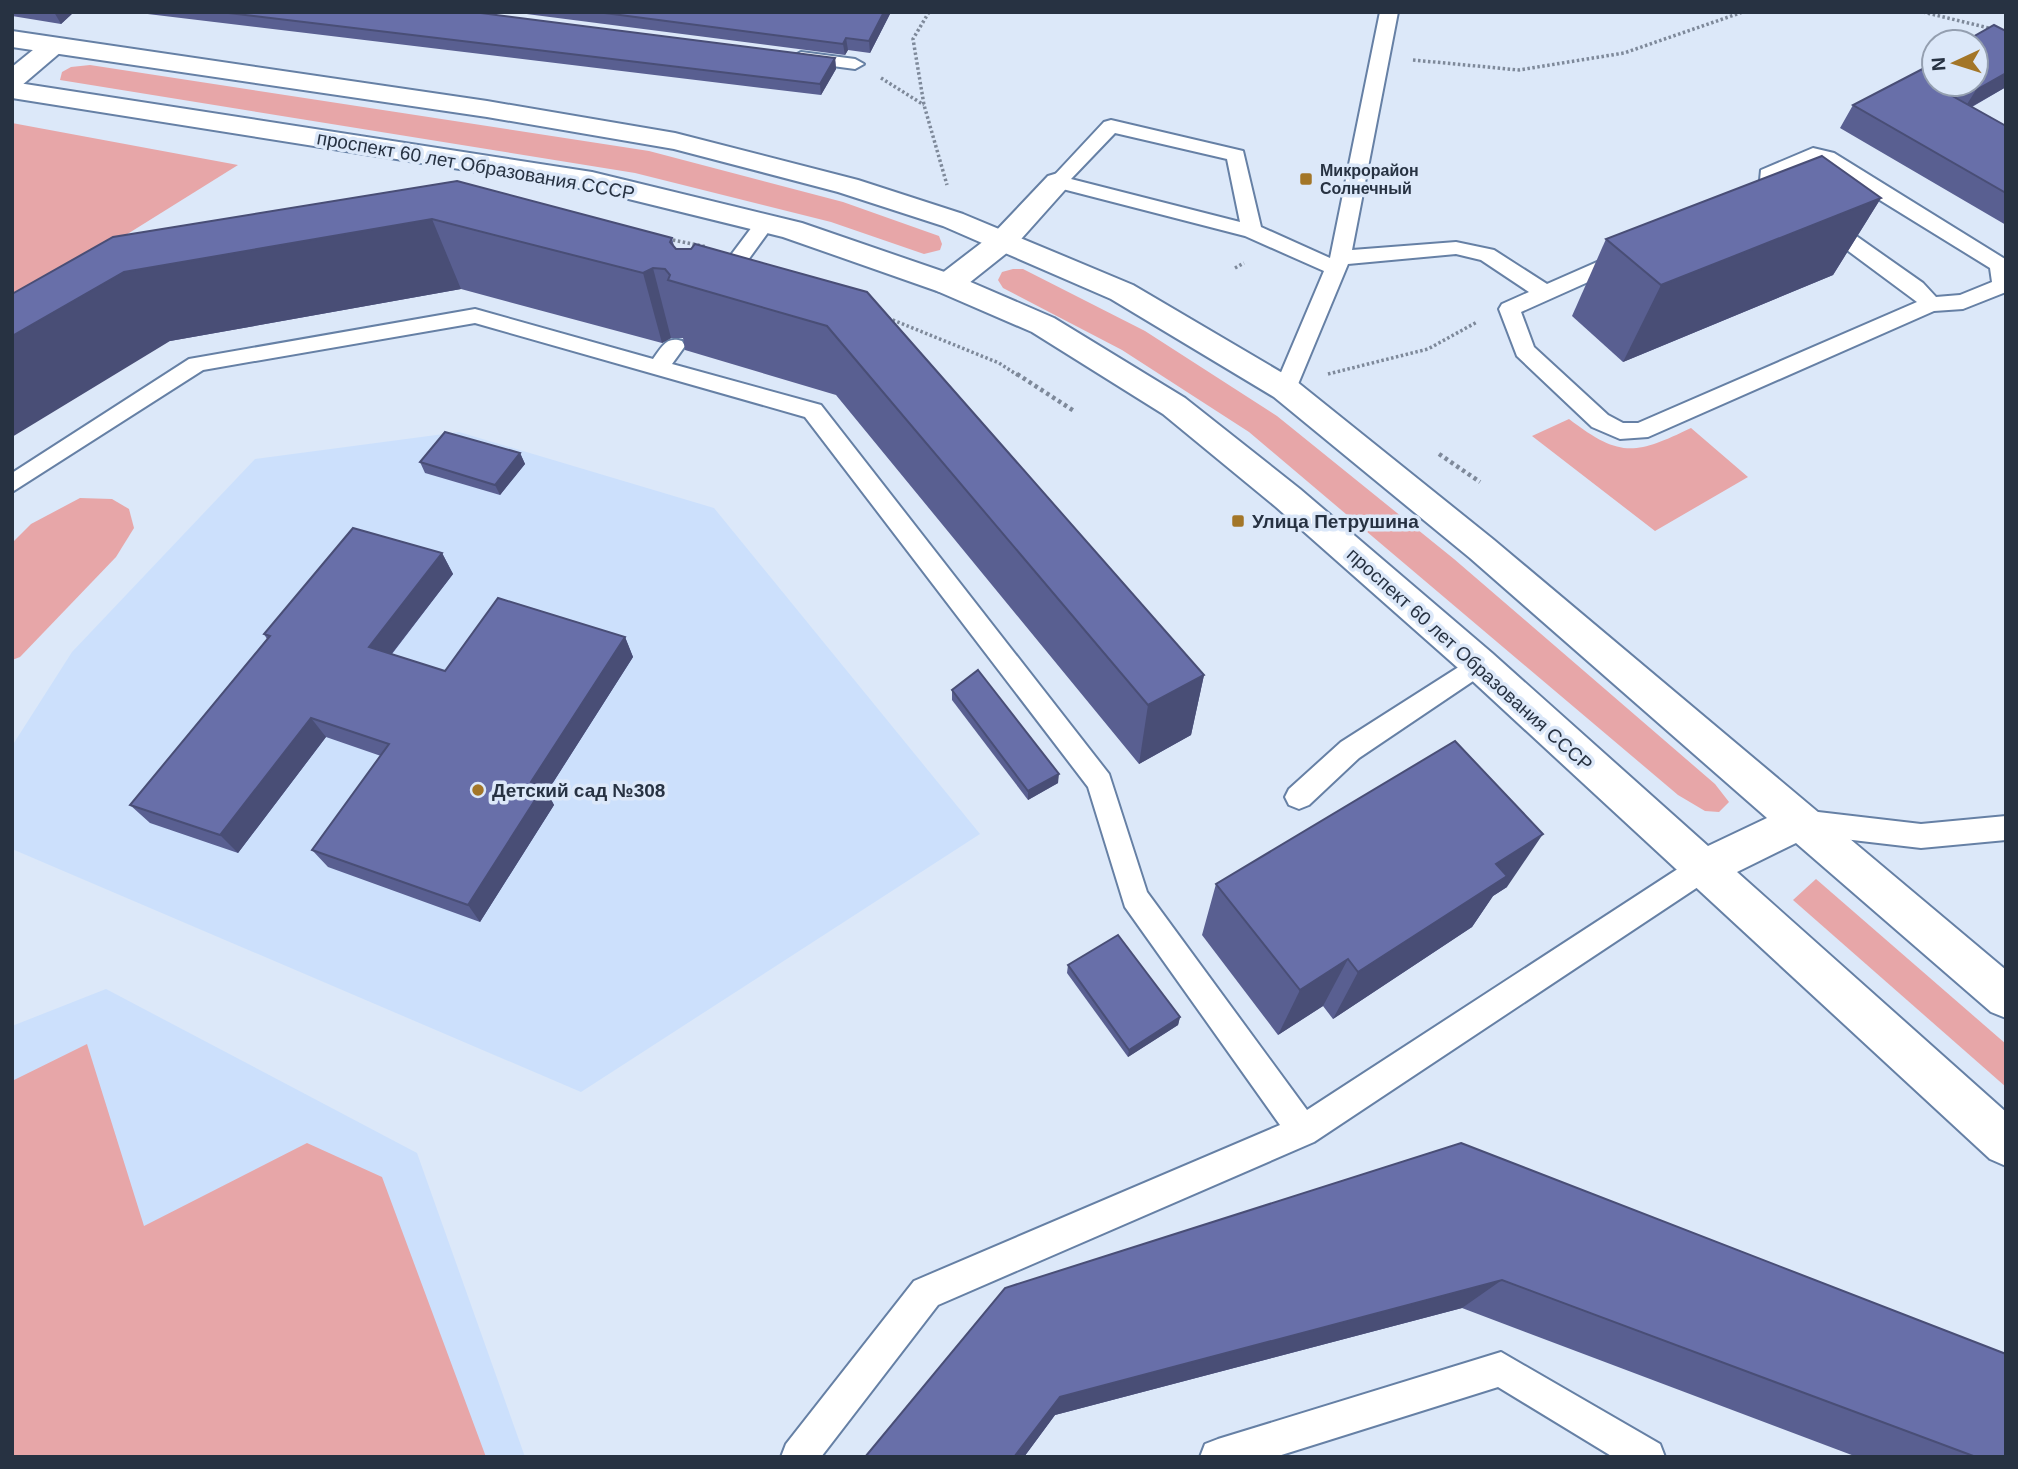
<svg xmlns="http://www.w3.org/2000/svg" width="2018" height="1469" viewBox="0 0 2018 1469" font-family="Arial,sans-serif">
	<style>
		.built { fill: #cce0fc }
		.green { fill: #e7a6a8 }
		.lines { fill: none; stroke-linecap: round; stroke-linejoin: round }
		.service-casing { stroke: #6680a5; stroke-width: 4 }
		.minor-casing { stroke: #6680a5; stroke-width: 4 }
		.secondary-casing { stroke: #6680a5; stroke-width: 4 }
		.path-far1 { stroke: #7e899a; stroke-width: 3.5; stroke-dasharray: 2.5 2.5; stroke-linecap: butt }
		.path { stroke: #7e899a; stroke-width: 4.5; stroke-dasharray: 3.5 3.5; stroke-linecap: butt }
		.service { fill: #fff; fill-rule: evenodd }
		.minor { fill: #fff; fill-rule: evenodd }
		.secondary { fill: #fff; fill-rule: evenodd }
		.wall { fill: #595f91 }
		.shaded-wall { fill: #494e76 }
		.building { fill: #686fa9; stroke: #494e76; stroke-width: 2 }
		.poi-dot { fill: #a37628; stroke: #dce8f9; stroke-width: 2.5 }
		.labels { text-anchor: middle; stroke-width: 7; stroke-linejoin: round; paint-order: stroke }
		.far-poi-label { font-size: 16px; font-weight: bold; fill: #273242; stroke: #dce8f9; text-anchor: start }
		.street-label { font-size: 19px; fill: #273242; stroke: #dce8f9 }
		.poi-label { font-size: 19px; font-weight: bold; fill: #273242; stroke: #dce8f9; text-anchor: start }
	</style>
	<rect width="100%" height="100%" fill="#dce8f9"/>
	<!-- built -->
	<g class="built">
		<path d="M459 432 714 508 980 834 581 1092 12 849V746L72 652 255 459Z"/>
		<path d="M106 989 417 1153 525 1457H12V1026Z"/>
	</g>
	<!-- green -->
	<g class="green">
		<path d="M90 65 649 151 843 202 939 236 942 244 940 250 924 254 831 222 635 173 60 80 62 72 71 67Z"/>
		<path d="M12 123 238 165 12 306Z"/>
		<path d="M1013 269H1023L1145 331 1277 416 1454 559 1715 784 1729 802 1719 812 1705 811 1678 795 1249 432 1122 350 1003 288 998 280 1002 272Z"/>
		<path d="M1569 419C1620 458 1635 455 1691 428L1748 477 1655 531 1532 436Z"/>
		<path d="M80 498 112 499 129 509 134 528 116 557 20 657 12 660V543L31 524Z"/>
		<path d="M1816 879 2006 1044V1087L1793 900Z"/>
		<path d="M87 1044 144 1226 307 1143 382 1177 486 1457H12V1081Z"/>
	</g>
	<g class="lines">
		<defs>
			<g id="service">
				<path d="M1380 12H1398L1352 250 1456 242 1494 250 1547 284 1759 191 1761 170 1813 148 1834 153 2005 259 2006 292 1963 309 1934 311 1648 437 1620 439 1592 427 1517 356 1499 309 1502 304 1529 292 1481 260 1456 254 1348 264 1296 389 1293 394H1277L1274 389 1324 271 1245 236 1051 186 1048 182 1104 122 1111 120 1243 151 1261 227 1330 258ZM1115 133 1227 159 1240 222 1071 179ZM1815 160 1990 268 1992 282 1960 295 1936 297 1923 283 1798 195 1778 190V177ZM1771 200 1785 204 1917 302 1638 423H1623L1608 415 1534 347 1521 312Z"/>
				<path d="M801 52 855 59 864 64 855 69 795 61 792 57Z"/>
				<path d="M765 217 775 223 772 227 727 289H713L710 284 713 279 758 219Z"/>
				<path d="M475 309 653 359C662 347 666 336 682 341L685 346 672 364 821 405 1109 774 1147 892 1307 1110 1693 859 1703 856 1713 859 1717 868 1713 877 1314 1142 938 1305 821 1457H781L786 1444 914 1281 1280 1125 1125 907 1088 787 805 417 475 323 203 370 12 492V473L189 359Z"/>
				<path d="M1479 654 1488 657 1492 664 1488 671 1359 758 1309 805 1299 809 1289 805 1285 797 1289 789 1341 742Z"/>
				<path d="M1801 810 1921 824 2006 816V840L1921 848 1801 834 1791 830 1787 822 1791 814Z"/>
				<path d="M1501 1352 1660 1444 1665 1457H1613L1498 1387 1275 1457H1200L1205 1444 1218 1439Z"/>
			</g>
			<g id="minor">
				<path d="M53 38 62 41 66 46 62 51 21 86 12 88V67L44 41Z"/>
				<path d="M1058 173 1068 176 1072 182 1013 248 959 291 948 294 937 291 933 284 937 277 993 234 1048 176Z"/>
			</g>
			<path id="secondary" d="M12 31 487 101 675 133 858 180 963 214 1133 285 1296 381 1494 540 2006 970V1018L1991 1012 1796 843 1737 872 2006 1112V1166L1990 1159 1466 675 1276 507 1163 414 1032 332 937 291 783 237 592 190 12 98V82L592 172 802 223 959 277 1054 318 1185 398 1300 489 1492 653 1708 846 1767 818 1470 558 1274 397 1111 299 943 226 838 192 674 149 487 117 12 47Z"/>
		</defs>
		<!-- service casing -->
		<use href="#service" class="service-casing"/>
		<!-- minor casing -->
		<use href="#minor" class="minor-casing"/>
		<!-- secondary casing -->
		<use href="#secondary" class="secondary-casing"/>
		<!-- path-far1 -->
		<g class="path-far1">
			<path d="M929 12 913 39 924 105 947 185"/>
			<path d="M1923 12 1993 29"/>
			<path d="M1413 60 1519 70 1624 53 1743 12"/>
			<path d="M881 78 924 105"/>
			<path d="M668 239 707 247"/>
			<path d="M1235 268 1244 263"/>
			<path d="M888 318 999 363 1019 376"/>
			<path d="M1328 374 1428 349 1477 322"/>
		</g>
		<!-- path -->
		<g class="path">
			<path d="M1017 374 1074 411"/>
			<path d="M1439 454 1480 482"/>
		</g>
		<!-- service -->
		<use href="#service" class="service"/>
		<!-- minor -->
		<use href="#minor" class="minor"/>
		<!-- secondary -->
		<use href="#secondary" class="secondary"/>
	</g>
	<!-- wall -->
	<g class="wall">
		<path d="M12 12H74L61 24 12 16Z"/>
		<path d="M131 12H473L835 58 836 69 821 95Z"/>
		<path d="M511 12H891L870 53 848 50 845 55Z"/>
		<path d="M1934 63V84H1976L2006 87 1972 107 2006 126V225L1840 128 1853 105Z"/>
		<path d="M457 181 672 238 674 246 676 249 867 292 1204 675 1191 735 1139 764 836 395 685 350 683 338H671L662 343 461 289 170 341 12 294Z"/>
		<path d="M1881 198 1833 275 1623 362 1572 316 1606 239Z"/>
		<path d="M520 453 525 464 500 495 425 473 420 462Z"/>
		<path d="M442 553 453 574 392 654 445 671 625 637 633 657 547 792 554 805 480 922 328 867 312 850 381 756 326 737 238 853 150 823 130 805 267 639 264 634Z"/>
		<path d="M952 690 1058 783 1028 800 952 700Z"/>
		<path d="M1216 884 1507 887 1493 896 1472 927 1333 1019 1323 1006 1278 1035 1202 935Z"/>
		<path d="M1068 965 1180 1017 1178 1025 1128 1057 1067 973Z"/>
		<path d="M1461 1143 2006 1457H1857L1462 1308 1055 1415 1024 1457H865Z"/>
	</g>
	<!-- shaded-wall -->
	<g class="shaded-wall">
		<path d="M54 12H74L61 24Z"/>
		<path d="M884 12H891L870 53 869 41Z"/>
		<path d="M846 38 848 50 845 55 843 44Z"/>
		<path d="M835 58 836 69 821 95 820 84Z"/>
		<path d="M2006 73V87L1962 112 1976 90Z"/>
		<path d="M1934 74V81L1926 94 1927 78Z"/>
		<path d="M1881 198 1833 275 1623 362 1661 285Z"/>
		<path d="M432 219 461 289 170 341 12 437V336L124 272Z"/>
		<path d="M653 268 671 338 662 343 643 273Z"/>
		<path d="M520 453 525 464 500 495 495 485Z"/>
		<path d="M442 553 453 574 382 666 369 647Z"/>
		<path d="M625 637 633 657 547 792 554 805 480 922 468 905 531 782Z"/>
		<path d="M1204 675 1191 735 1139 764 1148 705Z"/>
		<path d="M311 718 326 737 238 853 220 835Z"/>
		<path d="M1059 774 1058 783 1028 800V791Z"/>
		<path d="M1543 834 1507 887 1493 896 1472 927 1333 1019 1358 972 1496 864Z"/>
		<path d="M1348 959 1323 1006 1278 1035 1300 990Z"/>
		<path d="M1180 1017 1178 1025 1128 1057 1129 1050Z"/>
		<path d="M1502 1280 1462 1308 1055 1415 1024 1457H1014L1060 1397Z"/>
	</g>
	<!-- building -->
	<g class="building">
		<path d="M220 12H473L835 58 820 84Z"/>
		<path d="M597 12H884L869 41 846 38 843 44Z"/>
		<path d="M1994 25 2006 31V73L1976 90 1965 84H1976V42H1964Z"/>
		<path d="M1934 63V74L1927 78 1931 84 2006 126V193L1853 105Z"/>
		<path d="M1822 156 1881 198 1661 285 1606 239Z"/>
		<path d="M457 181 672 238 670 242 676 249H691L695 244 867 292 1204 675 1148 705 827 326 668 280 670 275 665 269 653 268 643 273 432 219 124 272 12 336V294L113 237Z"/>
		<path d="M445 432 520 453 495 485 420 462Z"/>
		<path d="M353 528 442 553 369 647 445 671 498 598 625 637 531 782 544 786 468 905 312 850 389 744 311 718 220 835 130 805 270 636 264 634Z"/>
		<path d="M978 670 1059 774 1028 791 952 690Z"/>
		<path d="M1455 741 1543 834 1496 864 1507 876 1358 972 1348 959 1300 990 1216 884Z"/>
		<path d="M1118 935 1180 1017 1129 1050 1068 965Z"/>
		<path d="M1461 1143 2006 1354V1457H1976L1502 1280 1060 1397 1014 1457H865L1005 1288Z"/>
	</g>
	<!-- markers -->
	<g class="poi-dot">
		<rect x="1299" y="172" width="14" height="14" rx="3.5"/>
		<rect x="1231" y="514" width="14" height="14" rx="3.5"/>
		<circle cx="478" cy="790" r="7"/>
	</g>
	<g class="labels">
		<!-- far-poi labels -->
		<g class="far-poi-label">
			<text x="1320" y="176">Микрорайон<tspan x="1320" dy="18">Солнечный</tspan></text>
		</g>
		<!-- street labels -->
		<g class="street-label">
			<text transform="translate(476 165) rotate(10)" y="7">проспект 60 лет Образования СССР</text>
			<text transform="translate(1470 659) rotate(42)" y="7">проспект 60 лет Образования СССР</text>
		</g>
		<!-- poi labels -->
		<g class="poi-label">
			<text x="1252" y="528">Улица Петрушина</text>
			<text x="492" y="797">Детский сад №308</text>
		</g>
	</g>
	<!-- border -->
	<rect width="2018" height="1469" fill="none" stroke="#273242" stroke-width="28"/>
	<!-- north arrow -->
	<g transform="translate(1955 63) rotate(266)"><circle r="33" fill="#dce8f9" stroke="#949fb0" stroke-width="2"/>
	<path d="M0-5L12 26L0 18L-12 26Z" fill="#a37628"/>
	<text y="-10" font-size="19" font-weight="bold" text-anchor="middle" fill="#273242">N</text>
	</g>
</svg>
